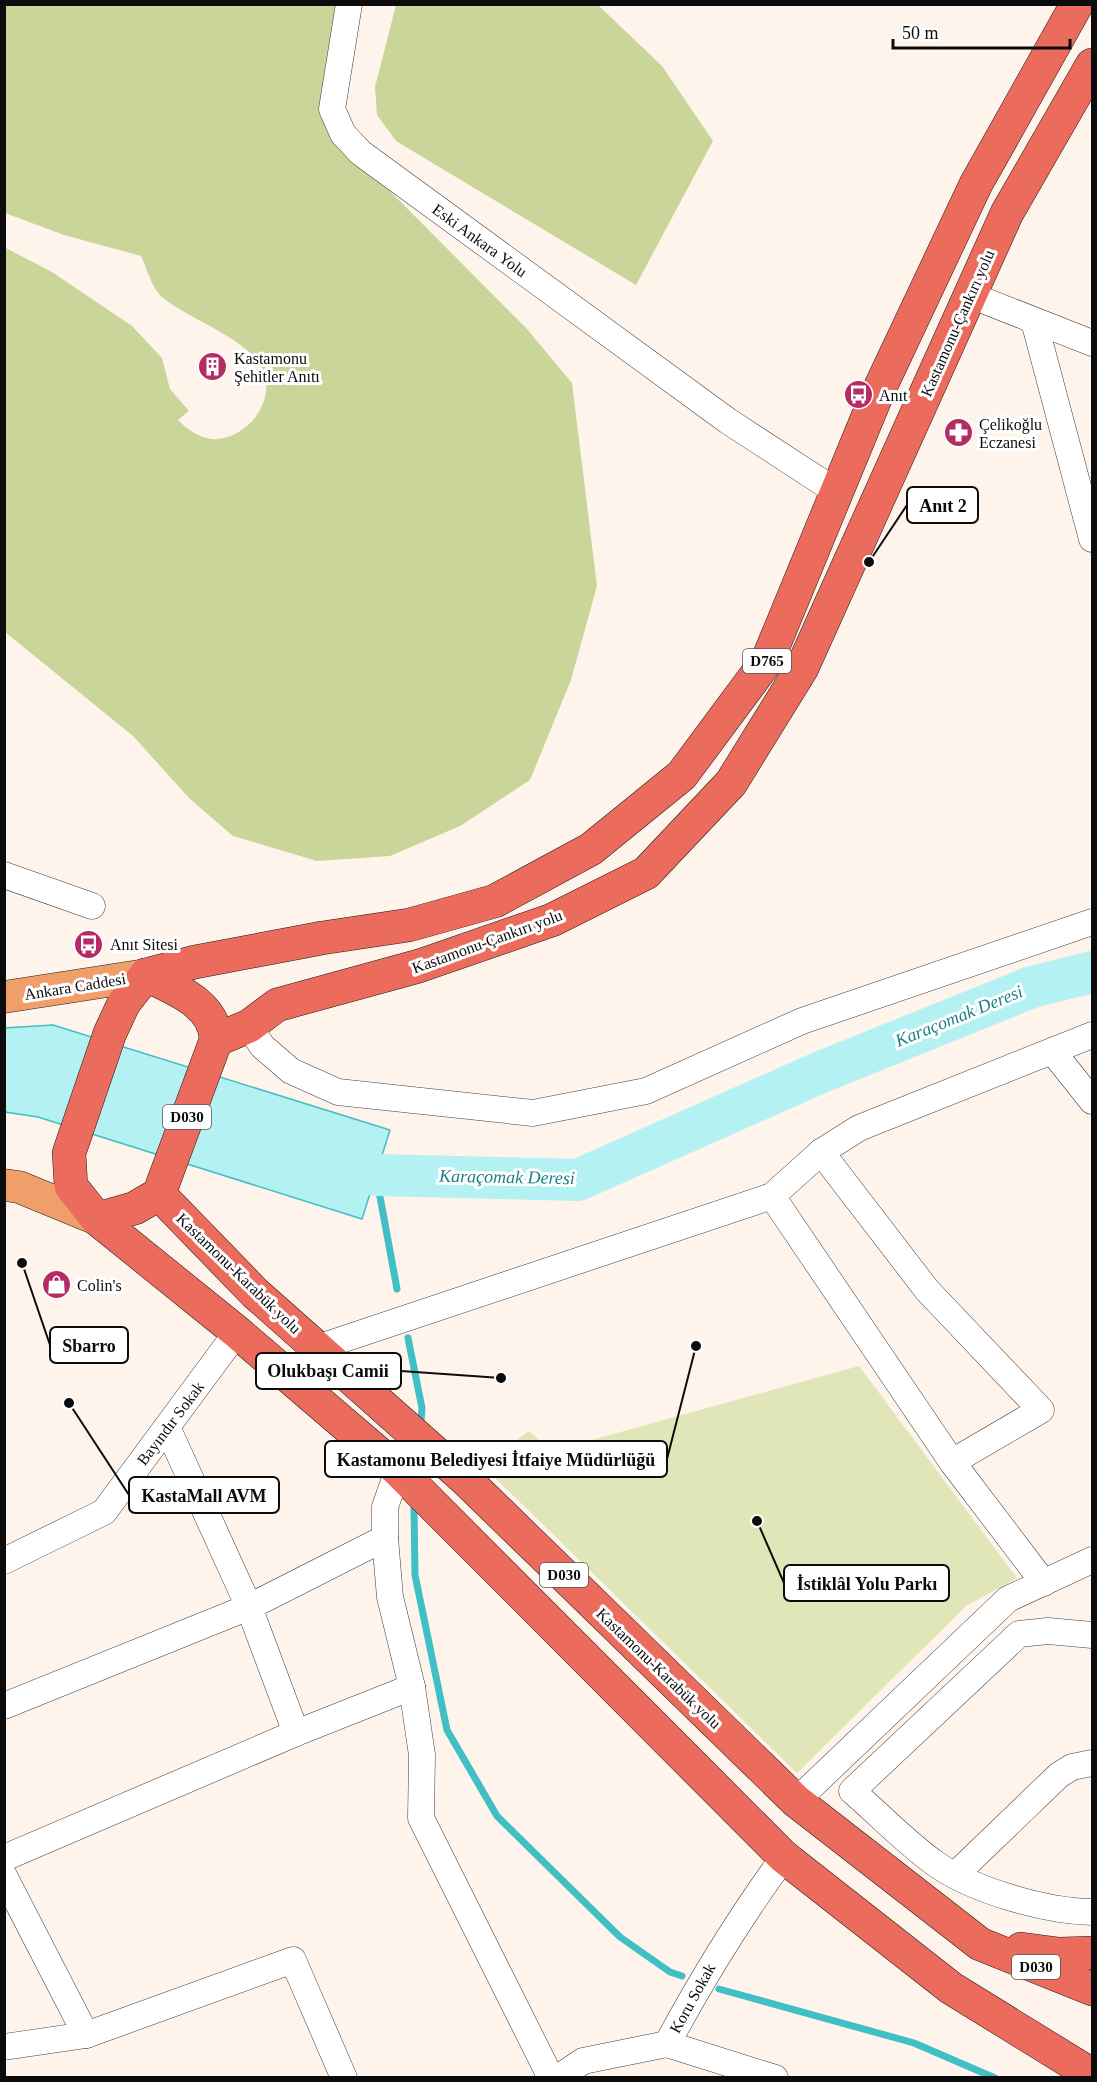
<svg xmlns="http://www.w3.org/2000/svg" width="1097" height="2082" viewBox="0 0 1097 2082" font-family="'Times New Roman',serif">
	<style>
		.green { fill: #e0e6b8 }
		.forest { fill: #cad699 }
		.water { fill: #b4f1f2; stroke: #40bfc4; stroke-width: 1.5 }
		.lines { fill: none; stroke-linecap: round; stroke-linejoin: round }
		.stream { stroke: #40bfc4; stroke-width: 7 }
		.river { stroke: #b4f1f2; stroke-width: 42 }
		.minor-casing { stroke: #3f3f3f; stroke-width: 27 }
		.major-casing { stroke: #1d1d1d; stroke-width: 33 }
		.highway-casing { stroke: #1d1d1d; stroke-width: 34 }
		.minor { stroke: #fff; stroke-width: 26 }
		.major { stroke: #f09f6a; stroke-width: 32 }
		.highway { stroke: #eb6b5d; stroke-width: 33 }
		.labels { text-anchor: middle; stroke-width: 6; stroke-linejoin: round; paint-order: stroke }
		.shield { fill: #fff; stroke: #555; stroke-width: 1.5 }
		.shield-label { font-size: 15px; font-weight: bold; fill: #0c0c0c }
		.street-label { font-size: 16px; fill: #0c0c0c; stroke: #fff }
		.poi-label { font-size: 16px; fill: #0c0c0c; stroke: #fff; text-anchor: start }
		.water-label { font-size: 18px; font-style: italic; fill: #1d8089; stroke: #fff }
		.leader { fill: none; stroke: #0c0c0c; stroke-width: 2 }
		.callout-dot { fill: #0c0c0c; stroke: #fff; stroke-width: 2 }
		.callout { fill: #fff; stroke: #0c0c0c; stroke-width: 2 }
		.callout-label { font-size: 18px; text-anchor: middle; font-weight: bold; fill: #0c0c0c }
	</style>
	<rect width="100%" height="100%" fill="#fef4ec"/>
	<!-- green -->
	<path class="green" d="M859 1366 1017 1578 966 1606 797 1773 482 1465 529 1431C542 1444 551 1447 570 1446Z"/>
	<!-- forest -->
	<g class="forest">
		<path d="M5 5H349L336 93 366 167 527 329 572 383 597 586 571 680 530 780 460 826 390 856 317 861 233 836 190 799 133 736 5 632 4 247 52 272 132 326 162 358 170 389 189 411 178 420C188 430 203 441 218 439 249 435 274 403 264 372 253 340 187 319 162 297 152 289 147 268 141 256L64 235 5 213Z"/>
		<path d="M396 5H598L662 66 713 141 636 285 396 141 377 115 375 87Z"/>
	</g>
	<!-- water -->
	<path class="water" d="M53 1025 390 1130 362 1219 38 1117 5 1112 4 1028Z"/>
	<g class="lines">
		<!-- stream -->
		<g class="stream">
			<path d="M376 1175 397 1289"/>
			<path d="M408 1338 422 1408 421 1422"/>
			<path d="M414 1508 415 1575 447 1730 497 1816 620 1937 670 1972 682 1976"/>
			<path d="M719 1989 914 2043 995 2078"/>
		</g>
		<!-- river -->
		<path class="river" d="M322 1158 376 1175 578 1180 821 1072 1032 987 1092 972"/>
		<defs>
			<g id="minor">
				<path d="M349 4 332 109 343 134 361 153 728 421 837 492"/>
				<path d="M970 295 1092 343"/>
				<path d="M1034 321 1092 539"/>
				<path d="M4 875 92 906"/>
				<path d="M249 1026 262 1046 291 1071 338 1092 533 1113 646 1091 802 1021 1092 922"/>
				<path d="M1053 1052 1092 1101"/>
				<path d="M821 1152 927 1290 1041 1410 952 1462"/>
				<path d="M772 1196 821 1152 859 1128 1092 1035"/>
				<path d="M317 1348 772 1196 952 1462 1044 1583"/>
				<path d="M167 1427 249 1607 296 1733"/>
				<path d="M398 1470 385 1507V1538L390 1597 412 1687 422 1755 421 1818 551 2078"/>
				<path d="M4 1561 104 1512 237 1332"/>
				<path d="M1092 1635 1048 1631 1019 1634 852 1791C880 1815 906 1843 936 1864 974 1891 1046 1911 1092 1912"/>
				<path d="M4 1706 249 1607 385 1538"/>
				<path d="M796 1801 1008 1599 1092 1560"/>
				<path d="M4 1858 296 1733 412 1687"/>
				<path d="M955 1875 1059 1775 1072 1767 1092 1763"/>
				<path d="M4 1876 86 2035 4 2047"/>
				<path d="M86 2035 293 1960 344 2078"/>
				<path d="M667 2044 775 2078"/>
				<path d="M558 2078 583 2061 667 2044C702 1979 740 1917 784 1857"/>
			</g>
			<g id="major">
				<path d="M4 997 146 975"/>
				<path d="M4 1185 19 1187 97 1219"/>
			</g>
			<g id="highway">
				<path d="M146 975 124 1003 110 1033 69 1153 71 1186 97 1219 237 1332 398 1470 784 1857 951 1988 1092 2075"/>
				<path d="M146 975 195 962 322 938 409 925 495 901 591 849 682 775 768 659 878 392 976 184 1077 4"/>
				<path d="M146 975C174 989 215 1003 216 1040L159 1194"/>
				<path d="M216 1040 249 1026 277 1005 419 966 552 920 646 873 731 783 802 668 1007 213 1092 65"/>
				<path d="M159 1194 255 1293 465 1479 796 1801 980 1944 1092 1989"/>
				<path d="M97 1219 135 1208 159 1194"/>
				<path d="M1021 1949 1059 1954 1092 1953"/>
			</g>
		</defs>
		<!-- minor casing -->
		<use href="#minor" class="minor-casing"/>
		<!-- major casing -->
		<use href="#major" class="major-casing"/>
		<!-- highway casing -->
		<use href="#highway" class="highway-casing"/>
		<!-- minor -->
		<use href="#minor" class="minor"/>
		<!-- major -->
		<use href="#major" class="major"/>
		<!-- highway -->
		<use href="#highway" class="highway"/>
	</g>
	<!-- icons -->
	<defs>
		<symbol id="building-disc" viewBox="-11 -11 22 22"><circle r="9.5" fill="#b32d64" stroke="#fff"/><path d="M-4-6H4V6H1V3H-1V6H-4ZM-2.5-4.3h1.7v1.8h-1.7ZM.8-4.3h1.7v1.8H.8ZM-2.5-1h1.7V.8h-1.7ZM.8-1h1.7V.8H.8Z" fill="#fff"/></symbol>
		<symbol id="bus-disc" viewBox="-11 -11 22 22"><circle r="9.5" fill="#b32d64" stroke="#fff"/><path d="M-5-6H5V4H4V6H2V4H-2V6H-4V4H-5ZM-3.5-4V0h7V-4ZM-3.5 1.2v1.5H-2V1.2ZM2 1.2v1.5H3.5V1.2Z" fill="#fff"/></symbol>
		<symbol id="pharmacy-disc" viewBox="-11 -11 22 22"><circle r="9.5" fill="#b32d64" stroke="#fff"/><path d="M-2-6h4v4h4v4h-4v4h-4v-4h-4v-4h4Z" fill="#fff"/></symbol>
		<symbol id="shop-disc" viewBox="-11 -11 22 22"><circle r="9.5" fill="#b32d64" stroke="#fff"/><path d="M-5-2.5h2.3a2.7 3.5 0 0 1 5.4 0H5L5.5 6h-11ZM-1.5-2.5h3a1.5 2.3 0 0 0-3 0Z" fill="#fff"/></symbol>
	</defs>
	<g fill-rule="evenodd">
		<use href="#building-disc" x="196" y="350" width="33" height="33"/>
		<use href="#bus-disc" x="842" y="378" width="33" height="33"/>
		<use href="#pharmacy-disc" x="942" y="416" width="33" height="33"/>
		<use href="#bus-disc" x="72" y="928" width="33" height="33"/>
		<use href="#shop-disc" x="40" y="1268" width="33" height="33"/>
	</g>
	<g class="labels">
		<!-- shield labels -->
		<g class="shield">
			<rect x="743" y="649" width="48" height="24" rx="4.5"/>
			<rect x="163" y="1105" width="48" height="24" rx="4.5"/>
			<rect x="540" y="1563" width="48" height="24" rx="4.5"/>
			<rect x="1012" y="1955" width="48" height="24" rx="4.5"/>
		</g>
		<g class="shield-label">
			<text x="767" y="666">D765</text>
			<text x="187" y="1122">D030</text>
			<text x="564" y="1580">D030</text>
			<text x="1036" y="1972">D030</text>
		</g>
		<!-- street labels -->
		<g class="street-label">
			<text transform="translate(480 240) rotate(36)" y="6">Eski Ankara Yolu</text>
			<text transform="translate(957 323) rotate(-66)" y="6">Kastamonu-Çankırı yolu</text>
			<text transform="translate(487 941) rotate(-20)" y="6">Kastamonu-Çankırı yolu</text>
			<text transform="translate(75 986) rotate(-9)" y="6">Ankara Caddesi</text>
			<text transform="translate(239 1273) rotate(44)" y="6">Kastamonu-Karabük yolu</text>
			<text transform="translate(170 1423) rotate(-53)" y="6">Bayındır Sokak</text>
			<text transform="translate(659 1668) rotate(44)" y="6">Kastamonu-Karabük yolu</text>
			<text transform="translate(692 1998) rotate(-61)" y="6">Koru Sokak</text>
		</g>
		<!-- poi labels -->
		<g class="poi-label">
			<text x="234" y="364">Kastamonu<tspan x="234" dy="18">Şehitler Anıtı</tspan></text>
			<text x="879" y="401">Anıt</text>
			<text x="979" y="430">Çelikoğlu<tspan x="979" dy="18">Eczanesi</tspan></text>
			<text x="110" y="950">Anıt Sitesi</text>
			<text x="77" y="1291">Colin's</text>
		</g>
		<!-- water labels -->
		<g class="water-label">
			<text transform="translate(959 1016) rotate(-22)" y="6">Karaçomak Deresi</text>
			<text transform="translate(507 1177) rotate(1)" y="6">Karaçomak Deresi</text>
		</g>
	</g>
	<!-- callouts -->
	<path class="leader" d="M869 562L907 505M22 1263L50 1345M501 1378L401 1371M696 1346L667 1459M69 1403L129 1495M757 1521L784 1583"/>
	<g class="callout-dot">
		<circle cx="869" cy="562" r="6"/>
		<circle cx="22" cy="1263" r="6"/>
		<circle cx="501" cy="1378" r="6"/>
		<circle cx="696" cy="1346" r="6"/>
		<circle cx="69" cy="1403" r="6"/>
		<circle cx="757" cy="1521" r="6"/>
	</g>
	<g class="callout">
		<rect x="907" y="487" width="71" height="36" rx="6"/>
		<rect x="50" y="1327" width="78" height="36" rx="6"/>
		<rect x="256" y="1353" width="145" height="36" rx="6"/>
		<rect x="325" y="1441" width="342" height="36" rx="6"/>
		<rect x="129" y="1477" width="150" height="36" rx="6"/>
		<rect x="784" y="1565" width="165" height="36" rx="6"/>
	</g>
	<g class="callout-label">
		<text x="943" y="512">Anıt 2</text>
		<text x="89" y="1352">Sbarro</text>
		<text x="328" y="1377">Olukbaşı Camii</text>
		<text x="496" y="1466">Kastamonu Belediyesi İtfaiye Müdürlüğü</text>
		<text x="204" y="1502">KastaMall AVM</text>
		<text x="867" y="1590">İstiklâl Yolu Parkı</text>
	</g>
	<!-- border -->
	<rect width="1097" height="2082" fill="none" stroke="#0c0c0c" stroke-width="12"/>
	<!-- scale -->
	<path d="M893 39v9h177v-9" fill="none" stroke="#0c0c0c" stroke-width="3"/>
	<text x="902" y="39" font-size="18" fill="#0c0c0c" stroke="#ffffff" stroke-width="4.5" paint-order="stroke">50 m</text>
</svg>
